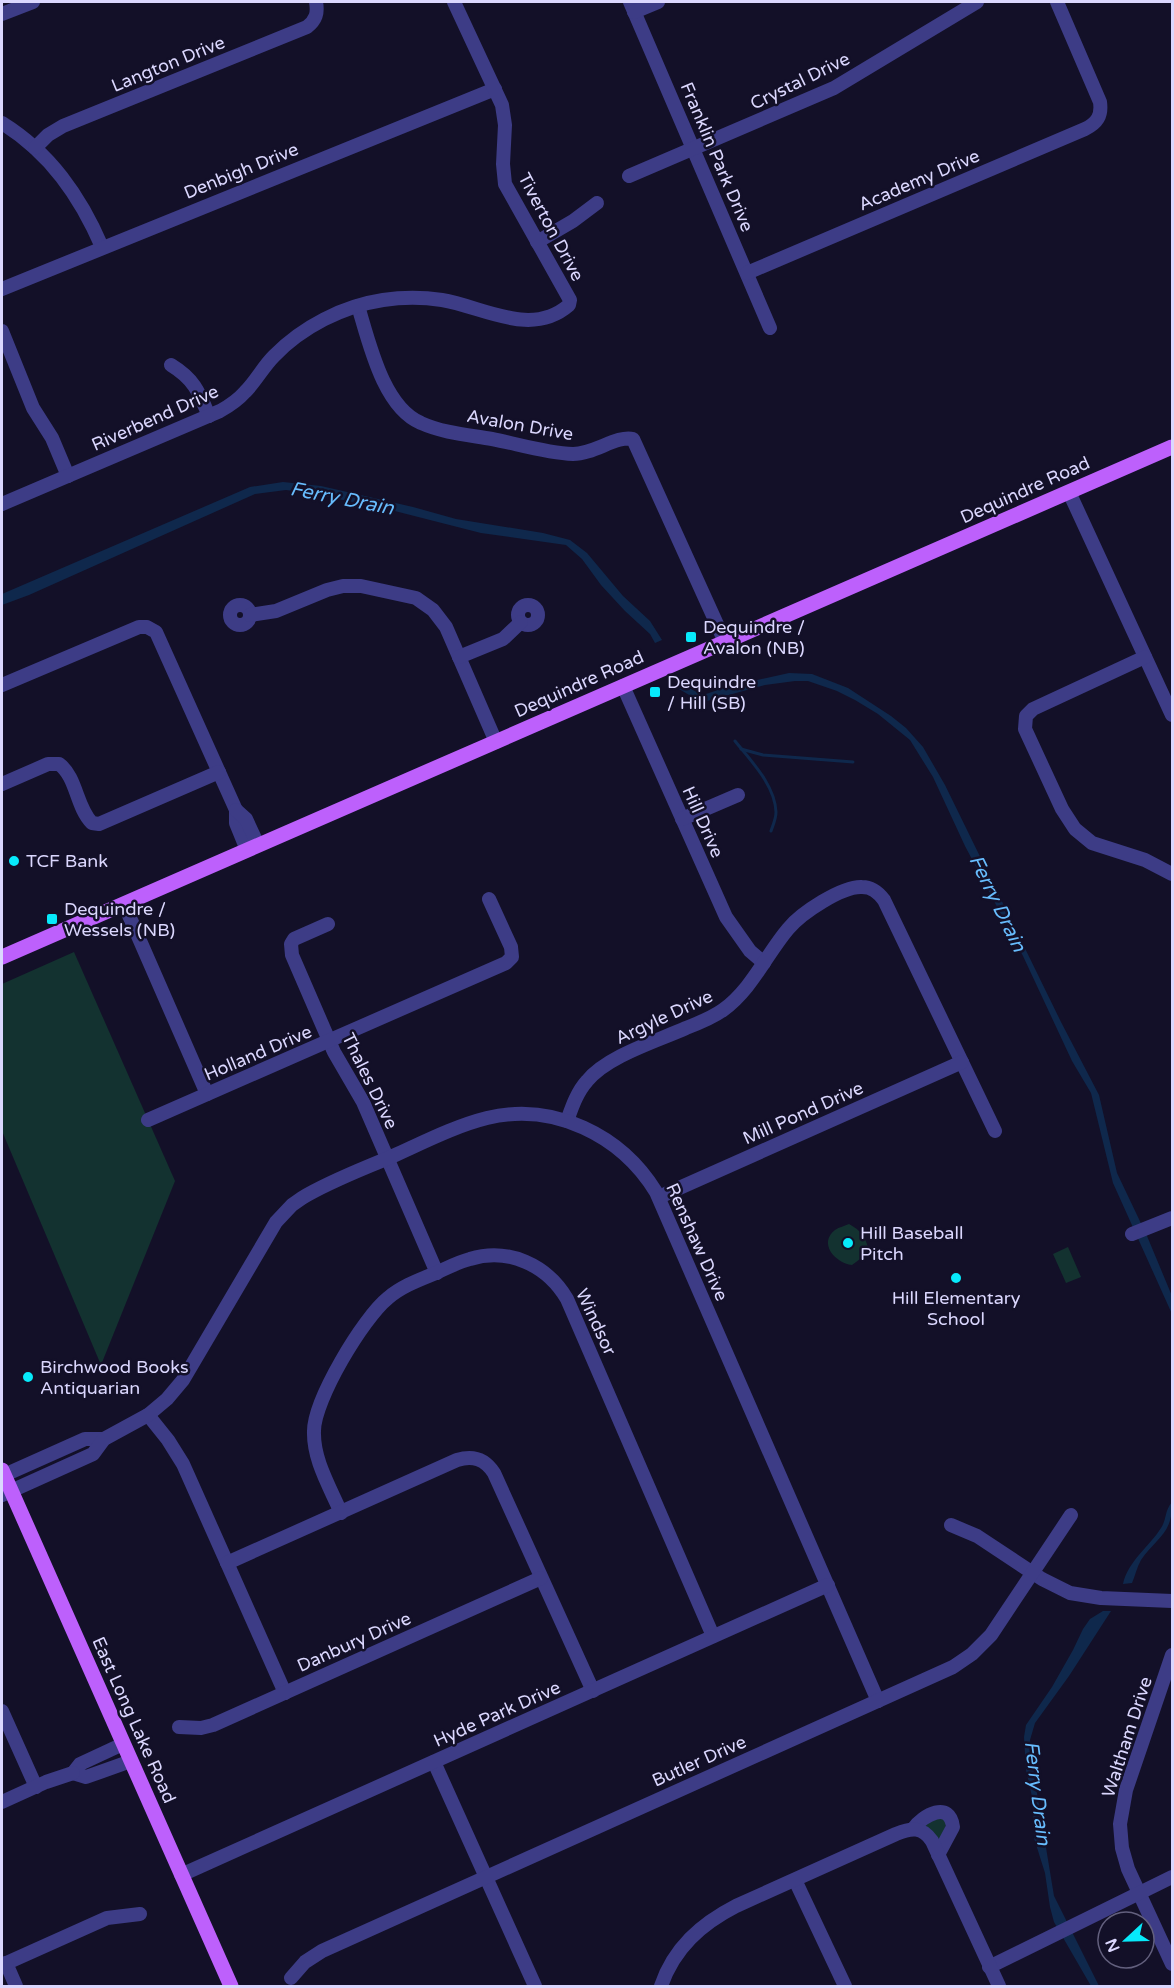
<svg xmlns="http://www.w3.org/2000/svg" width="1174" height="1988" viewBox="0 0 1174 1988" font-family="'Varela Round',sans-serif">
	<style>
		.green { fill: #133230 }
		.water { fill: #0f284c }
		.lines { fill: none; stroke-linecap: round; stroke-linejoin: round }
		.stream { stroke: #0f284c; stroke-width: 3 }
		.minor { stroke: #3d3c86; stroke-width: 14 }
		.major { stroke: #bd60fc; stroke-width: 15 }
		.poi-dot { fill: #07eafb; stroke: #131028; stroke-width: 2 }
		.labels { text-anchor: middle; stroke-width: 5; stroke-linejoin: round; paint-order: stroke }
		.street-label { font-size: 18px; fill: #dbd7fe; stroke: #131028 }
		.poi-label { font-size: 18px; fill: #dbd7fe; stroke: #131028; text-anchor: start }
		.water-label { font-size: 20px; font-style: italic; fill: #67bcfd; stroke: #131028 }
	</style>
	<rect width="100%" height="100%" fill="#131028"/>
	<!-- green -->
	<g class="green">
		<path d="M74 952 175 1181 101 1365 2 1131V984Z"/>
		<path d="M849 1224C861 1231 864 1235 868 1247L864 1256 852 1265C835 1263 818 1243 835 1230 839 1227 845 1226 849 1224Z"/>
		<path d="M1068 1247 1081 1277 1066 1283 1053 1254Z"/>
		<path d="M938 1816 947 1821 941 1843 925 1825Z"/>
	</g>
	<!-- water -->
	<g class="water">
		<path d="M283 482 321 486 413 507 456 519 543 533 570 540 587 553 623 596 650 621 662 640 655 643 650 634 625 611 601 585 582 559 566 545 481 533 383 508 308 493 286 490 255 494 29 595 2 605V594L250 487Z"/>
		<path d="M789 673 812 674 848 688 891 716 906 728 923 747 945 785 1061 1022 1099 1095 1117 1173 1147 1236 1172 1296V1314L1113 1183 1091 1093 1072 1061 1023 956 965 846 933 777 910 740 878 714 855 700 837 691 808 681H795L765 685 707 701 696 699 679 689 686 686 700 694H706L730 686Z"/>
		<path d="M1172 1502C1173 1534 1156 1538 1141 1560 1137 1567 1135 1576 1132 1583L1123 1584C1128 1561 1149 1547 1161 1528 1167 1519 1164 1512 1172 1502Z"/>
		<path d="M1103 1611H1111L1069 1676 1035 1723 1030 1740 1034 1775 1054 1896 1099 1986H1091L1054 1922 1050 1907 1045 1873 1034 1838 1033 1801 1026 1770 1024 1737 1026 1725 1052 1687 1073 1650 1083 1629 1090 1619Z"/>
	</g>
	<g class="lines">
		<!-- stream -->
		<g class="stream">
			<path d="M735 741C751 761 775 785 776 812 776 819 773 825 771 831"/>
			<path d="M741 749 763 755 853 762"/>
		</g>
		<!-- minor -->
		<g class="minor">
			<path d="M630 2 770 328"/>
			<path d="M634 12 658 2"/>
			<path d="M2 14 33 2"/>
			<path d="M2 123C50 153 80 196 102 247"/>
			<path d="M35 148 48 135 63 126 307 27C316 20 318 13 316 2"/>
			<path d="M629 176 834 88 977 2"/>
			<path d="M537 242 573 221 597 203"/>
			<path d="M747 273 1085 129C1097 123 1102 116 1100 102L1057 2"/>
			<path d="M2 289 495 89"/>
			<path d="M358 306C369 342 383 407 421 423 443 433 469 435 492 439 518 444 546 453 573 454 594 454 617 435 633 439L725 642"/>
			<path d="M2 331 33 408 52 438 68 476"/>
			<path d="M171 365C194 379 199 392 209 416"/>
			<path d="M1069 492 1172 715"/>
			<path d="M2 504 220 411C229 406 238 400 245 392 256 381 263 367 274 356 302 327 343 306 383 300 402 297 423 297 442 300 484 307 531 338 569 305L570 300 505 184 503 164 505 125 502 105 454 2"/>
			<circle cx="240" cy="615" r="10"/>
			<circle cx="528" cy="615" r="10"/>
			<path d="M250 615 276 611 327 590 343 586H361L416 598 433 610 446 627 496 742"/>
			<path d="M459 657 503 639 521 622"/>
			<path d="M1145 657 1033 709 1026 716 1025 729 1062 809 1075 829 1092 843 1145 860 1172 874"/>
			<path d="M2 685 139 627H147L156 632 236 810V823L247 850"/>
			<path d="M623 686 726 917 750 951 764 963"/>
			<path d="M2 784 48 764H59C77 777 76 807 92 823L99 824 219 772"/>
			<path d="M236 810 246 819 258 845"/>
			<path d="M682 819 738 795"/>
			<path d="M124 904 207 1094"/>
			<path d="M328 924 294 939 291 944 292 955 334 1052 363 1102 437 1273"/>
			<path d="M148 1120 506 963 512 957 511 947 489 899"/>
			<path d="M567 1121C572 1107 577 1092 587 1081 607 1056 657 1041 686 1028 699 1023 712 1018 723 1010 752 989 766 955 788 929 801 913 842 886 862 887 872 887 878 892 884 900L995 1131"/>
			<path d="M659 1197 962 1062"/>
			<path d="M1132 1234 1172 1218"/>
			<path d="M148 1415 168 1440 183 1464 285 1693"/>
			<path d="M2 1476 85 1439H104"/>
			<path d="M2 1495 93 1454 104 1439 148 1415 167 1399 183 1380 276 1222 292 1205 302 1198C330 1181 363 1169 393 1156 424 1142 455 1126 487 1118 554 1102 621 1135 656 1192L878 1701"/>
			<path d="M341 1513C330 1487 313 1460 314 1431 314 1400 363 1318 388 1298 402 1286 419 1280 436 1273 447 1268 458 1262 470 1259 508 1247 547 1265 567 1299L713 1636"/>
			<path d="M951 1525 977 1536 1042 1579 1070 1593 1101 1598 1172 1601"/>
			<path d="M227 1563 457 1460C473 1455 485 1459 494 1473L593 1691"/>
			<path d="M1172 1655 1126 1790 1120 1824 1122 1848 1128 1869 1172 1964"/>
			<path d="M2 1711 36 1787"/>
			<path d="M179 1727 201 1728 213 1725 541 1578"/>
			<path d="M123 1744 80 1764 73 1773 86 1777 131 1761"/>
			<path d="M434 1762 535 1986"/>
			<path d="M2 1802 46 1782 73 1773"/>
			<path d="M913 1829C923 1815 950 1800 953 1827L938 1855"/>
			<path d="M181 1875 828 1585"/>
			<path d="M795 1880 845 1986"/>
			<path d="M6 1963 16 1986"/>
			<path d="M2 1965 107 1918 140 1914"/>
			<path d="M989 1967 1172 1877"/>
			<path d="M291 1978 305 1962 322 1951 953 1667 972 1654 991 1635 1071 1515"/>
			<path d="M661 1986C674 1948 701 1924 736 1906L896 1834C911 1828 922 1826 932 1841L999 1986"/>
		</g>
		<!-- major -->
		<g class="major">
			<path d="M2 957 1172 447"/>
			<path d="M2 1470 231 1986"/>
		</g>
	</g>
	<!-- markers -->
	<g class="poi-dot">
		<rect x="685" y="631" width="12" height="12" rx="3"/>
		<rect x="649" y="686" width="12" height="12" rx="3"/>
		<circle cx="14" cy="861" r="6"/>
		<rect x="46" y="913" width="12" height="12" rx="3"/>
		<circle cx="848" cy="1243" r="6"/>
		<circle cx="956" cy="1278" r="6"/>
		<circle cx="28" cy="1377" r="6"/>
	</g>
	<g class="labels">
		<!-- street labels -->
		<g class="street-label">
			<text transform="translate(168 64) rotate(-22)" y="6">Langton Drive</text>
			<text transform="translate(800 81) rotate(-26)" y="6">Crystal Drive</text>
			<text transform="translate(717 157) rotate(67)" y="6">Franklin Park Drive</text>
			<text transform="translate(241 171) rotate(-22)" y="6">Denbigh Drive</text>
			<text transform="translate(919 180) rotate(-23)" y="6">Academy Drive</text>
			<text transform="translate(551 227) rotate(62)" y="6">Tiverton Drive</text>
			<text transform="translate(155 418) rotate(-24)" y="6">Riverbend Drive</text>
			<text transform="translate(520 425) rotate(10)" y="6">Avalon Drive</text>
			<text transform="translate(1025 490) rotate(-24)" y="6">Dequindre Road</text>
			<text transform="translate(579 684) rotate(-24)" y="6">Dequindre Road</text>
			<text transform="translate(703 822) rotate(66)" y="6">Hill Drive</text>
			<text transform="translate(664 1017) rotate(-25)" y="6">Argyle Drive</text>
			<text transform="translate(258 1053) rotate(-23)" y="6">Holland Drive</text>
			<text transform="translate(370 1081) rotate(64)" y="6">Thales Drive</text>
			<text transform="translate(803 1113) rotate(-24)" y="6">Mill Pond Drive</text>
			<text transform="translate(697 1242) rotate(66)" y="6">Renshaw Drive</text>
			<text transform="translate(596 1322) rotate(65)" y="6">Windsor</text>
			<text transform="translate(354 1642) rotate(-24)" y="6">Danbury Drive</text>
			<text transform="translate(497 1714) rotate(-24)" y="6">Hyde Park Drive</text>
			<text transform="translate(134 1720) rotate(66)" y="6">East Long Lake Road</text>
			<text transform="translate(1127 1737) rotate(-72)" y="6">Waltham Drive</text>
			<text transform="translate(699 1761) rotate(-24)" y="6">Butler Drive</text>
		</g>
		<!-- poi labels -->
		<g class="poi-label">
			<text x="703" y="633">Dequindre /<tspan x="703" dy="21">Avalon (NB)</tspan></text>
			<text x="667" y="688">Dequindre<tspan x="667" dy="21">/ Hill (SB)</tspan></text>
			<text x="26" y="867">TCF Bank</text>
			<text x="64" y="915">Dequindre /<tspan x="64" dy="21">Wessels (NB)</tspan></text>
			<text x="860" y="1239">Hill Baseball<tspan x="860" dy="21">Pitch</tspan></text>
			<text x="956" y="1304" text-anchor="middle">Hill Elementary<tspan x="956" dy="21">School</tspan></text>
			<text x="40" y="1373">Birchwood Books<tspan x="40" dy="21">Antiquarian</tspan></text>
		</g>
		<!-- water labels -->
		<g class="water-label">
			<text transform="translate(342 498) rotate(11)" y="7">Ferry Drain</text>
			<text transform="translate(998 903) rotate(64)" y="7">Ferry Drain</text>
			<text transform="translate(1038 1793) rotate(83)" y="7">Ferry Drain</text>
		</g>
	</g>
	<!-- border -->
	<rect width="1174" height="1988" fill="none" stroke="#dbd7fe" stroke-width="6"/>
	<!-- north arrow -->
	<g transform="translate(1126 1940) rotate(248)"><circle r="28" fill="#131028" stroke="#63607e" stroke-width="1.5"/>
	<path d="M0-4.5L10 22L0 15L-10 22Z" fill="#07eafb"/>
	<text y="-9" font-size="16" font-weight="bold" text-anchor="middle" fill="#dbd7fe">N</text>
	</g>
</svg>
